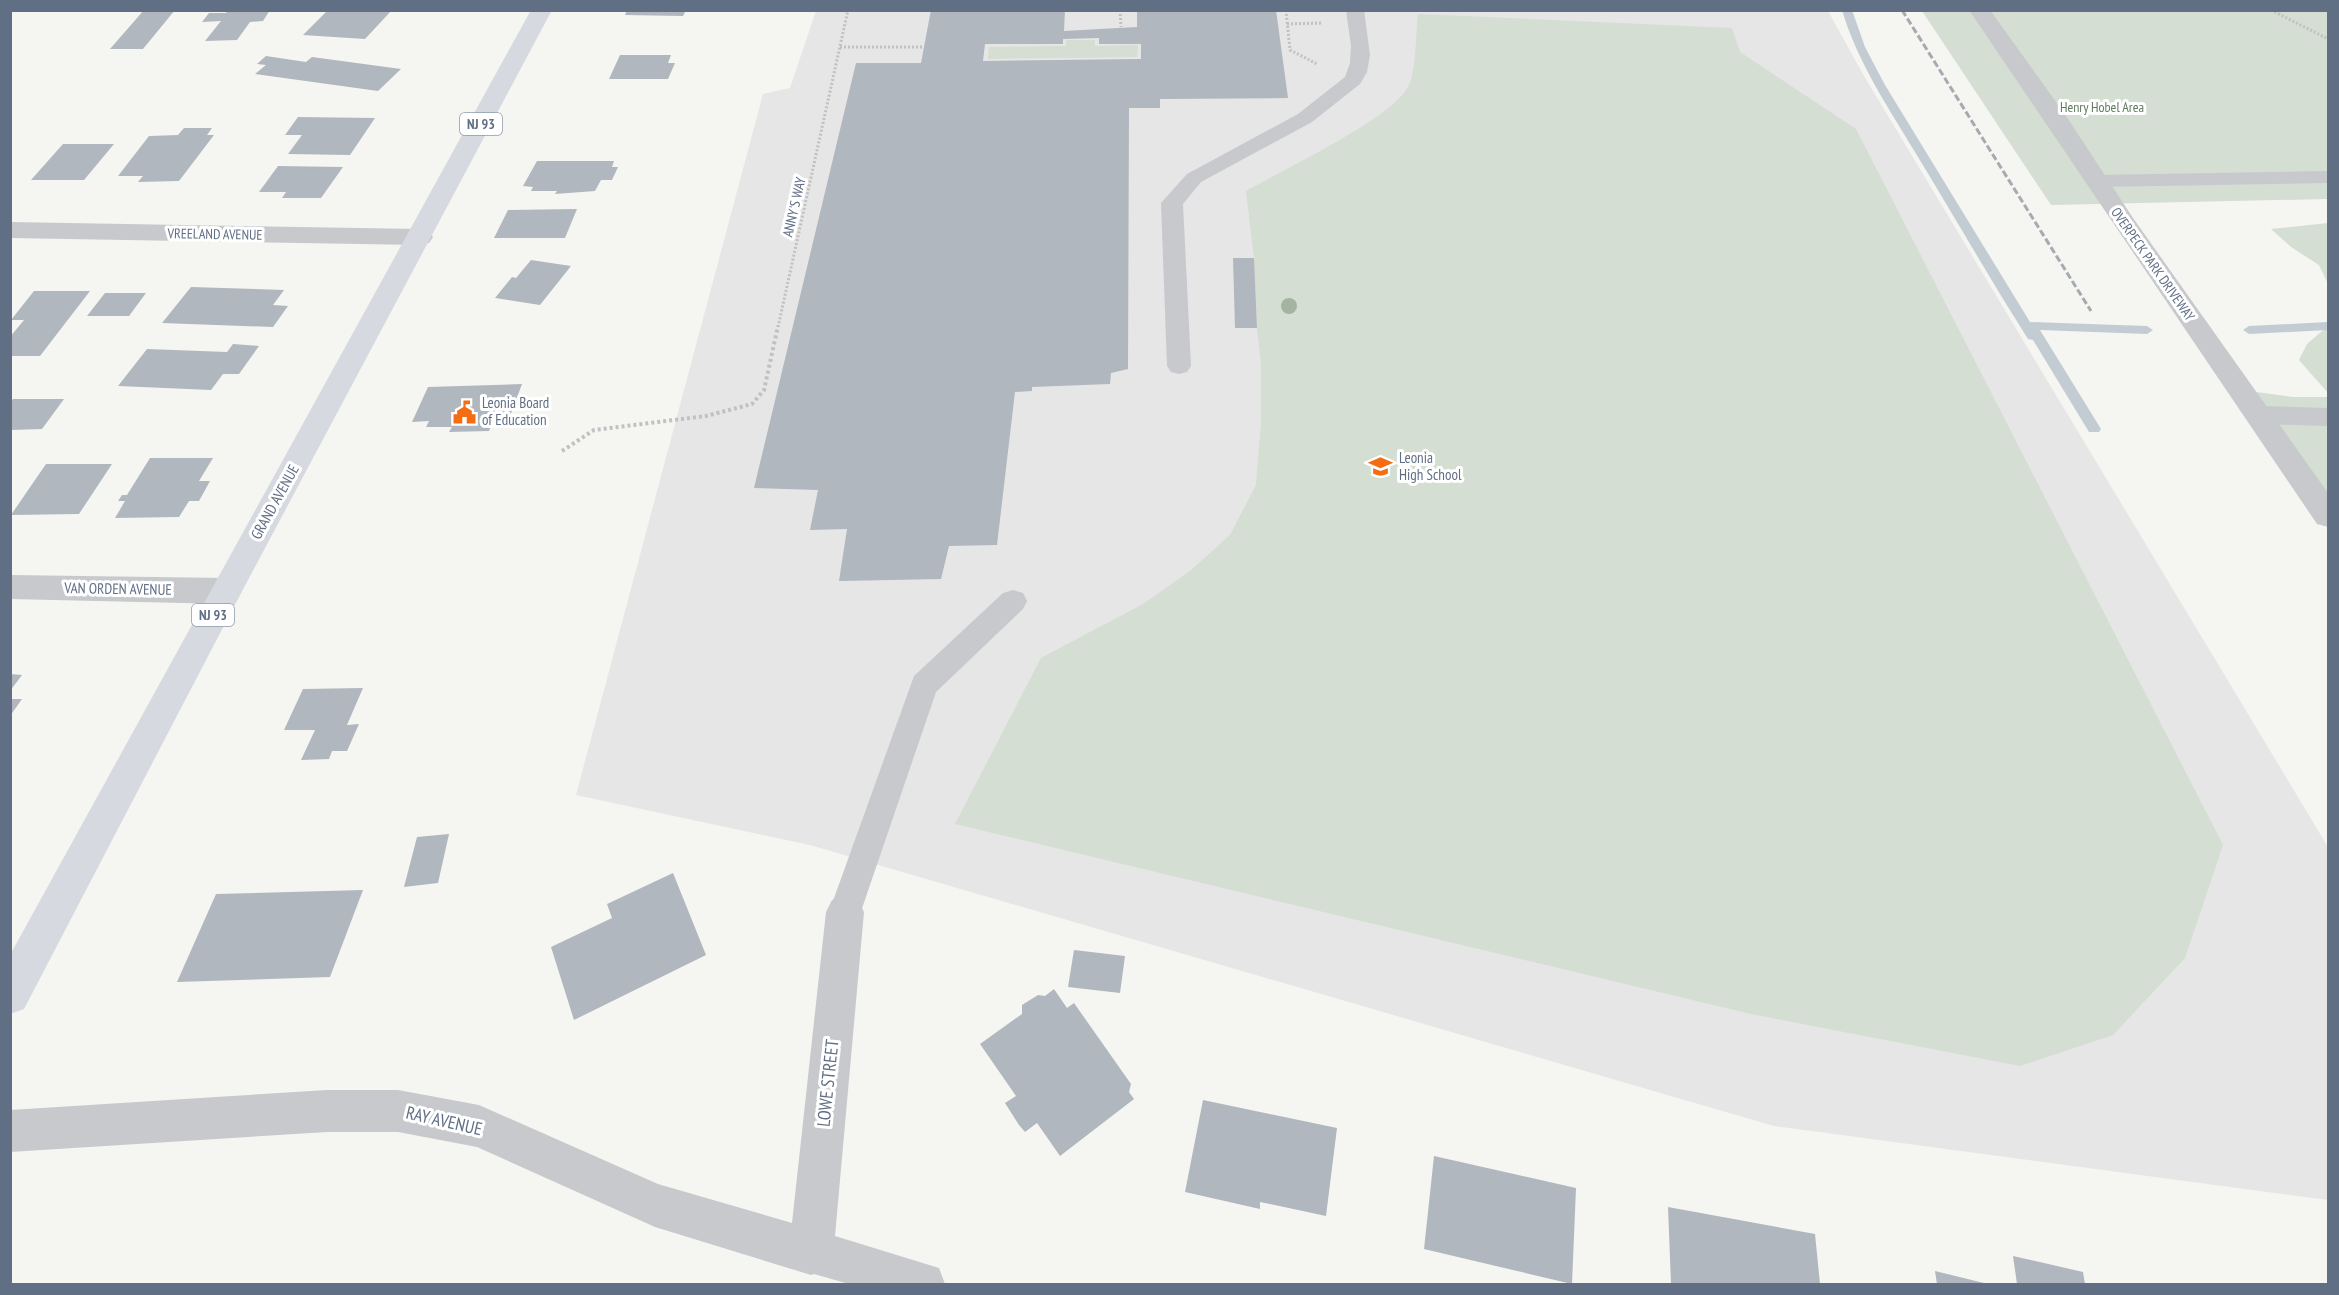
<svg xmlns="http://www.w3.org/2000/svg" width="2339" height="1295" viewBox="0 0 2339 1295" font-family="'PT Sans Narrow',sans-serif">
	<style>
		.built { fill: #e5e6e5 }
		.green { fill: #d4ded2 }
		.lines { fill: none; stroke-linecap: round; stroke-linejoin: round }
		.stream { fill: #c4ccd3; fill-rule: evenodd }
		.building { fill: #b1b7be; fill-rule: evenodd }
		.path-far1 { stroke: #c0c1c3; stroke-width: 3; stroke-dasharray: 2 2; stroke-linecap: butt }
		.path { stroke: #c0c1c3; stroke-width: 4; stroke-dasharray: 3 3; stroke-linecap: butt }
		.service { fill: #c7c9cd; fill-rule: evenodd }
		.minor { fill: #c7c9cd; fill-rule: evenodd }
		.tertiary { fill: #c7c9cd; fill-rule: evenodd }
		.primary { fill: #d6d9df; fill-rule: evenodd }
		.rail { stroke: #a6aab1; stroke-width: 3; stroke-dasharray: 7 3; stroke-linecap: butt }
		.tree { fill: #a4b3a2 }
		.labels { text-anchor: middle; stroke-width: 6; stroke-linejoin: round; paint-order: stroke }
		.far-park-label { font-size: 14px; fill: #627c61; stroke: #fff }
		.shield { fill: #fff; stroke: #909aaa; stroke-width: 1.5 }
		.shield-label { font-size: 14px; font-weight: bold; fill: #616f85 }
		.far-street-label { font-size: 14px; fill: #616f85; stroke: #fff }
		.poi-label { font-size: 15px; fill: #616f85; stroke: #fff; text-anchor: start }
		.street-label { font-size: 15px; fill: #616f85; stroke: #fff }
		.near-street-label { font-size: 18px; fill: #616f85; stroke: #fff }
	</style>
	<rect width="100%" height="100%" fill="#f5f6f1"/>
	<!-- built -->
	<path class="built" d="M816 11H1828L1864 76 2328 847V1200L1774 1126 810 845 576 795 763 94 790 88Z"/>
	<!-- green -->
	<g class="green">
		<path d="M1922 11H2328V199L2051 205Z"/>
		<path d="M1418 14 1732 28 1740 52 1856 129 2223 845 2185 958 2113 1035 2020 1066 1751 1014 955 824 1041 658 1143 604 1190 571 1230 535 1256 485 1261 423V364L1257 328 1254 258 1246 191C1281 171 1391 119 1408 87 1416 74 1416 31 1418 14Z"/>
		<path d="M1066 40H1095V46L1138 45 1137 57 988 59 989 47 1066 46Z"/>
		<path d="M2328 223V284L2319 265 2291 247 2271 229Z"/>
		<path d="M2328 326V393L2299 360 2307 344Z"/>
		<path d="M2241 390 2293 397H2328V516Z"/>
	</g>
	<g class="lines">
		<!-- stream -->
		<g class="stream">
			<path d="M1842 10H1852L1865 47 1885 85 2030 322 2147 326 2153 330 2147 334 2040 330 2101 429 2099 432H2089L2033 340 2028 339C1990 279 1955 218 1918 157 1890 110 1858 64 1842 10Z"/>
			<path d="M2328 322V330L2249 334 2243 330 2249 326Z"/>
		</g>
	</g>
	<!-- building -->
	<g class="building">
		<path d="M144 10H175L143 49H110Z"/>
		<path d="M228 10H270L263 21 250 22 237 40 205 41 221 21 202 22 209 13H226Z"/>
		<path d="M328 10H392L365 39 303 35Z"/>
		<path d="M627 10H686L683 16 625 15Z"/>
		<path d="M931 10H1065L1064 31 1137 27V10H1276L1288 98 1160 99V108H1129L1128 369 1111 373 1110 384 1032 387V391L1015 392 997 545 949 546 941 579 839 581 847 529 810 530 818 490 754 488 856 63H921ZM1099 38V44H1141V59L983 61 985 44H1063V39Z"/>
		<path d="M620 55H671L668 63H675L668 79H609Z"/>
		<path d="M266 56 306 62 312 57 401 69 378 91 255 74 266 65 257 64Z"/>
		<path d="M298 117 375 118 350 155 288 154 302 135H285Z"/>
		<path d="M184 128H212L207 135H214L179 181 138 182 143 176H118L149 136 178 135Z"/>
		<path d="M63 144H114L84 180H31Z"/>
		<path d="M537 161H614L612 167H618L612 180H601L595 191 555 194 557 191H531L533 187 523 186Z"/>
		<path d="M278 166 343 167 321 198H282L286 192H259Z"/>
		<path d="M577 209 565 238H494L508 210Z"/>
		<path d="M1233 258H1254L1257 328H1235Z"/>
		<path d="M531 260 571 266 540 305 495 298 512 277 516 278Z"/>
		<path d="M191 287 284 290 273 305 288 306 273 327 162 323Z"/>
		<path d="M34 291H90L40 356H10V337L24 320H11Z"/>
		<path d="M105 293H146L129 316H87Z"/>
		<path d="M233 344 259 346 239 374H223L211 390 118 386 147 349 227 352Z"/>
		<path d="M522 384 510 416 495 417 489 431 449 432 452 427H426L429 421 412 422 428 387Z"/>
		<path d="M13 399H64L42 429 10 430V403Z"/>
		<path d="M150 458H213L199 481H210L199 501H189L179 517 115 518 125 501H118L122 495H127Z"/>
		<path d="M46 464H112L79 514 11 515Z"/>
		<path d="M10 674 22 675 10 691Z"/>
		<path d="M363 688 347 725 359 724 347 751H332L329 759 301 760 315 730H284L303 689Z"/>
		<path d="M10 699H22L10 716Z"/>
		<path d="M449 834 438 883 404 887 417 837Z"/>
		<path d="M673 873 706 955 574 1020 551 947 612 918 607 904Z"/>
		<path d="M363 890 330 977 177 982 216 894Z"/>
		<path d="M1074 950 1125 956 1120 993 1068 987Z"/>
		<path d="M1054 989 1067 1008 1074 1003 1131 1084 1129 1092 1134 1099 1060 1156 1037 1123 1025 1132 1019 1125 1005 1103 1016 1096 980 1044 1022 1014V1005L1038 995 1045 996Z"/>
		<path d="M1203 1100 1337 1128 1326 1216 1260 1202V1209L1185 1192Z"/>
		<path d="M1434 1156 1576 1188 1572 1284 1424 1249Z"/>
		<path d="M1668 1207 1815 1234 1820 1284H1671Z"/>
		<path d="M2013 1256 2083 1272 2085 1284H2017Z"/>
		<path d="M1935 1271 1988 1284H1937Z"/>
	</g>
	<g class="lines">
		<!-- path-far1 -->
		<g class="path-far1">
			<path d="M1120 10 1121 27"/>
			<path d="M1286 10 1290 50 1317 64"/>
			<path d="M2271 10 2328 39"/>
			<path d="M1287 24 1322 23"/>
			<path d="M840 47H924"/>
			<path d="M778 327 848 10"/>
		</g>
		<!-- path -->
		<path class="path" d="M562 451 594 430 706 416 752 404 764 390 778 326"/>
		<!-- service -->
		<g class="service">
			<path d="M1346 10H1364L1370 55 1367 72 1360 84 1312 122 1201 182 1183 204 1191 366 1187 372 1179 374 1171 372 1167 366 1161 203 1187 174 1298 114 1345 77 1350 63 1351 46Z"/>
			<path d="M2328 171V183L2096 187 2089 185 2086 181 2089 177 2096 175Z"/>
			<path d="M2259 406 2328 408V426L2259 424 2250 421 2247 415 2250 409Z"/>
			<path d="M1013 590 1023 593 1027 601 1023 609 936 692 857 923 845 927 833 923 829 912 914 676 1003 593Z"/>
		</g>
		<!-- minor -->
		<g class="minor">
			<path d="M10 222 420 229 429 231 433 237 429 243 420 245 10 238Z"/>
			<path d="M10 575 226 578 237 582 242 591 237 600 226 604 10 599Z"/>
			<path d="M845 894 858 900 864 912 835 1236 939 1268 945 1284H849L814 1274 811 1275 655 1227 477 1147 398 1132H327L10 1152V1110L327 1090H398L479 1105 658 1184 792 1223 826 912 832 900Z"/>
		</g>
		<!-- tertiary -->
		<path class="tertiary" d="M1969 10H1990L2066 116 2133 218 2328 493V527L2317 524Z"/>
		<!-- primary -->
		<path class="primary" d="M531 10H552L240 595 24 1009 10 1014V955Z"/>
		<!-- rail -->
		<path class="rail" d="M1902 10 2091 311"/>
	</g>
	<!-- trees -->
	<circle class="tree" cx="1289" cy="306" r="8"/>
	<!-- icons -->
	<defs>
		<symbol id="civic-bare" viewBox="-9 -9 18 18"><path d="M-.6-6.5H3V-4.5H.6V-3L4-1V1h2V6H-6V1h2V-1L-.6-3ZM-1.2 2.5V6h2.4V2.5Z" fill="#f46d13" stroke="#fff" stroke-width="2.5" paint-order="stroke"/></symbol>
		<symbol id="school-bare" viewBox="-9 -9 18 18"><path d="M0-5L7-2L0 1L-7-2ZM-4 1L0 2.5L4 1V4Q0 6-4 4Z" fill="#f46d13" stroke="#fff" stroke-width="2.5" paint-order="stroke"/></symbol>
	</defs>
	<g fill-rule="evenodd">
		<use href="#civic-bare" x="448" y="396" width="33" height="33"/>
		<use href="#school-bare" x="1364" y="450" width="33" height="33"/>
	</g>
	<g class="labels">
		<!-- far-park labels -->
		<g class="far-park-label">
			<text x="2102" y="112">Henry Hobel Area</text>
		</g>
		<!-- shield labels -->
		<g class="shield">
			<rect x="460" y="113" width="42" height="22" rx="4.5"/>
			<rect x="192" y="604" width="42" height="22" rx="4.5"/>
		</g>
		<g class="shield-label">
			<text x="481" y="129">NJ 93</text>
			<text x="213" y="620">NJ 93</text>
		</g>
		<!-- far-street labels -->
		<g class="far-street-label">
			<text transform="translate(794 207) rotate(-77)" y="5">ANNY'S WAY</text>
			<text transform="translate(215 234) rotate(1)" y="5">VREELAND AVENUE</text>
			<text transform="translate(2153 264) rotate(55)" y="5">OVERPECK PARK DRIVEWAY</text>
		</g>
		<!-- poi labels -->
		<g class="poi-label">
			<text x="482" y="408">Leonia Board<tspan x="482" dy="17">of Education</tspan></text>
			<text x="1399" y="463">Leonia<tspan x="1399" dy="17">High School</tspan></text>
		</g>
		<!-- street labels -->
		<g class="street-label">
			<text transform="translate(275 502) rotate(-61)" y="5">GRAND AVENUE</text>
			<text transform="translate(118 589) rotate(1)" y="5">VAN ORDEN AVENUE</text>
		</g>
		<!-- near-street labels -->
		<g class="near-street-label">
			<text transform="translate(828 1083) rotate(-84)" y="6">LOWE STREET</text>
			<text transform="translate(444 1121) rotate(13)" y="6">RAY AVENUE</text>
		</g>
	</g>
	<!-- border -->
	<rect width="2339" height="1295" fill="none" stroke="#616f85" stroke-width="24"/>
</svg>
